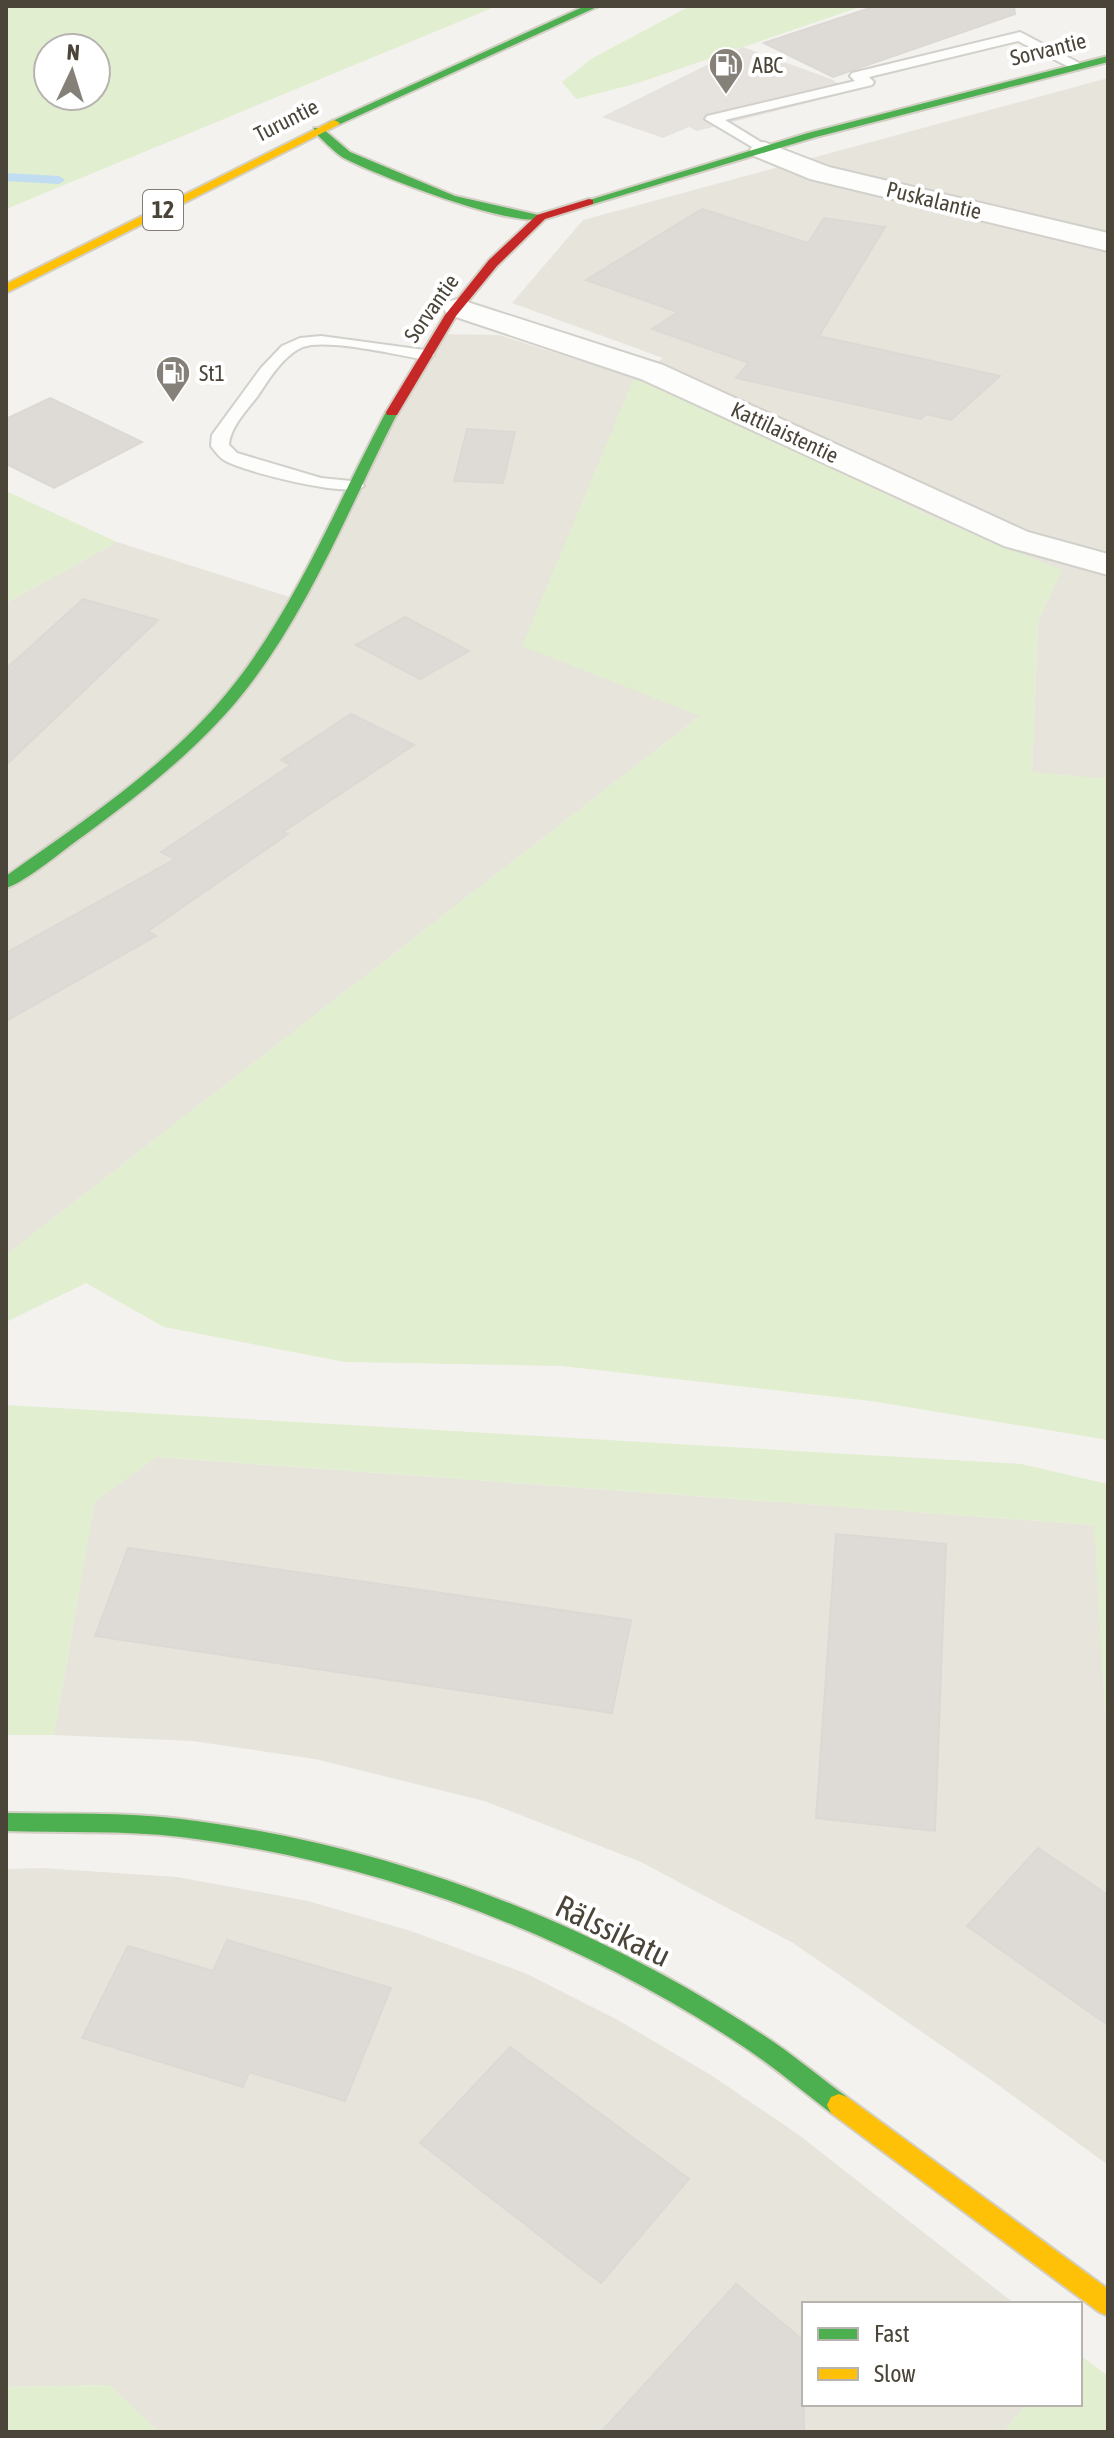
<svg xmlns="http://www.w3.org/2000/svg" width="1114" height="2438" viewBox="0 0 1114 2438" font-family="'Asap Condensed',sans-serif">
	<style>
		.residential { fill: #e7e4dc }
		.green { fill: #e1eecf; fill-rule: evenodd }
		.parking { fill: #e6e3df }
		.lines { fill: none; stroke-linecap: round; stroke-linejoin: round }
		.stream { fill: #c0ddf1; fill-rule: evenodd }
		.building { fill: #dedbd6; stroke: #dcd9d4; stroke-width: 2 }
		.lane-casing { stroke: #d2d0cb; stroke-width: 4 }
		.street-casing { stroke: #d2d0cb; stroke-width: 4 }
		.fast-casing { stroke: #d3cfc5; stroke-width: 4 }
		.slow-casing { stroke: #d3cfc5; stroke-width: 4 }
		.jam-casing { stroke: #d3cfc5; stroke-width: 4 }
		.lane { fill: #fdfdfc; fill-rule: evenodd }
		.street { fill: #fdfdfc; fill-rule: evenodd }
		.fast { fill: #4caf50; fill-rule: evenodd }
		.slow { fill: #ffc107; fill-rule: evenodd }
		.jam { fill: #c62828; fill-rule: evenodd }
		.labels { text-anchor: middle; stroke-width: 8; stroke-linejoin: round; paint-order: stroke }
		.far-street-label { font-size: 22px; fill: #4b4439; stroke: #fff }
		.far-poi-label { font-size: 22px; fill: #4b4439; stroke: #fff; text-anchor: start }
		.shield { fill: #fff; stroke: #817c74; stroke-width: 2 }
		.shield-label { font-size: 24px; font-weight: bold; fill: #4b4439 }
		.near-street-label { font-size: 32px; fill: #4b4439; stroke: #fff }
	</style>
	<rect width="100%" height="100%" fill="#f4f2ee"/>
	<!-- residential -->
	<g class="residential">
		<path d="M1108 78V779L1032 773 1038 622 1061 571 932 517 782 443 700 716 6 1255V603L117 542 296 599 440 334 499 335 634 378 663 358 512 303 583 220Z"/>
		<path d="M157 1457 1095 1525 1105 1710 1108 1712V2165L987 2077 793 1943 641 1862 484 1801 315 1759 192 1741 54 1735 95 1500Z"/>
		<path d="M42 1868 177 1877 308 1901 411 1931 525 1973 616 2019 711 2075 799 2135 1015 2304H804V2404H1026L1004 2432H159L109 2385 6 2387V1869Z"/>
	</g>
	<!-- green -->
	<g class="green">
		<path d="M6 6H497L6 209ZM96 48V96H48V48Z"/>
		<path d="M690 6H863L638 83 576 99 562 82 591 59Z"/>
		<path d="M634 378 782 443 932 517 1062 570 1038 622 1032 772 1108 779V1440L871 1401 562 1366 345 1362 164 1327 86 1283 6 1322V1255L700 716 522 646Z"/>
		<path d="M6 491 117 542 6 603Z"/>
		<path d="M6 1405 1021 1464 1108 1484V1712L1105 1710 1094 1525 157 1457 95 1501 54 1735H6Z"/>
		<path d="M1080 2355 1108 2376V2432H1004L1026 2404H1080Z"/>
		<path d="M109 2385 159 2432H6V2387Z"/>
	</g>
	<!-- parking -->
	<path class="parking" d="M743 47 831 79 851 92 697 131 689 127 663 138 602 117Z"/>
	<g class="lines">
		<!-- stream -->
		<path class="stream" d="M6 173 59 176 65 180 59 184 6 181Z"/>
	</g>
	<!-- building -->
	<g class="building">
		<path d="M876 6H1014L1015 14 833 77 764 43Z"/>
		<path d="M702 209 808 243 824 218 885 227 819 336 1000 376 951 420 926 414 921 419 736 378 749 363 652 329 678 312 586 280Z"/>
		<path d="M50 398 142 442 54 488 6 464V419Z"/>
		<path d="M467 429 515 432 503 483 454 481Z"/>
		<path d="M83 599 158 620 6 765V669Z"/>
		<path d="M405 617 469 651 420 679 356 645Z"/>
		<path d="M351 714 414 745 283 832 288 834 148 931 156 936 6 1021V953L175 859 161 852 291 765 281 760Z"/>
		<path d="M836 1534 946 1544 935 1831 816 1818Z"/>
		<path d="M128 1548 631 1620 612 1713 95 1636Z"/>
		<path d="M1038 1848 1108 1895V2025L967 1926Z"/>
		<path d="M227 1940 391 1988 345 2101 249 2072 243 2087 82 2038 128 1946 213 1971Z"/>
		<path d="M510 2047 689 2179 601 2283 420 2143Z"/>
		<path d="M736 2284 804 2341V2432H601Z"/>
	</g>
	<g class="lines">
		<defs>
			<g id="lane">
				<path d="M1020 32 1085 66 1078 70 1073 69 1018 41 869 77 874 82 872 85 725 120 769 147V153L764 154 705 119 707 116 855 81 850 76 852 73Z"/>
				<path d="M321 336 432 351 434 355 426 360C399 355 326 338 303 347 283 355 268 381 257 397 246 411 230 428 229 445L237 453 321 478 361 482 364 486C351 499 241 471 224 460 219 457 215 451 211 446L212 435 261 368 282 346 300 338Z"/>
			</g>
			<g id="street">
				<path d="M764 142 829 167 1108 233V251L810 179 754 156 750 150 754 144Z"/>
				<path d="M458 299 663 365 1028 532 1108 554V575L1004 546 641 379 447 314 443 308 447 302Z"/>
			</g>
			<g id="fast">
				<path d="M585 6H599L338 125 328 123Z"/>
				<path d="M1108 56V62L816 137 593 204 583 202 808 133Z"/>
				<path d="M314 128H322L350 152 455 196 547 217C523 233 370 173 342 157 332 150 323 140 314 132Z"/>
				<path d="M392 408 398 412C348 509 307 617 236 702 193 753 139 795 86 834 67 847 26 882 6 888V876C83 821 166 767 227 693 295 610 335 507 386 412Z"/>
				<path d="M6 1813C64 1814 123 1812 181 1819 386 1844 588 1920 760 2033 790 2052 818 2076 847 2097L851 2105 847 2113 839 2116 831 2113C802 2091 774 2067 744 2047 576 1936 381 1862 181 1837 123 1830 64 1833 6 1831Z"/>
			</g>
			<g id="slow">
				<path d="M334 120 340 123 338 125 6 293V284Z"/>
				<path d="M839 2094 847 2097 1108 2289V2316L1099 2312 831 2113 827 2105 831 2097Z"/>
			</g>
			<path id="jam" d="M589 199 593 200V204L545 219 497 266 456 316 397 415H387L386 412 445 315 489 260 537 215Z"/>
		</defs>
		<!-- lane casing -->
		<use href="#lane" class="lane-casing"/>
		<!-- street casing -->
		<use href="#street" class="street-casing"/>
		<!-- fast casing -->
		<use href="#fast" class="fast-casing"/>
		<!-- slow casing -->
		<use href="#slow" class="slow-casing"/>
		<!-- jam casing -->
		<use href="#jam" class="jam-casing"/>
		<!-- lane -->
		<use href="#lane" class="lane"/>
		<!-- street -->
		<use href="#street" class="street"/>
		<!-- fast -->
		<use href="#fast" class="fast"/>
		<!-- slow -->
		<use href="#slow" class="slow"/>
		<!-- jam -->
		<use href="#jam" class="jam"/>
	</g>
	<!-- icons -->
	<defs>
		<symbol id="fuel-pin" viewBox="-11 -11 22 30"><path d="M0 17L-7.5 6A9.5 9.5 0 1 1 7.5 6Z" fill="#868178" stroke="#fff"/><path d="M-5.5-6h7V0h2V4h1.3V-2.5L3-4.5l.8-.8L6-3V5H2.5V1h-1V6h-7ZM-4.2-4.7v3.2H.2V-4.7Z" fill="#fff"/></symbol>
	</defs>
	<g fill-rule="evenodd">
		<use href="#fuel-pin" x="706" y="45" width="40" height="54"/>
		<use href="#fuel-pin" x="153" y="353" width="40" height="54"/>
	</g>
	<g class="labels">
		<!-- far-street labels -->
		<g class="far-street-label">
			<text transform="translate(1048 49) rotate(-14)" y="8">Sorvantie</text>
			<text transform="translate(286 120) rotate(-27)" y="8">Turuntie</text>
			<text transform="translate(934 200) rotate(14)" y="8">Puskalantie</text>
			<text transform="translate(431 308) rotate(-55)" y="8">Sorvantie</text>
			<text transform="translate(785 432) rotate(25)" y="8">Kattilaistentie</text>
		</g>
		<!-- far-poi labels -->
		<g class="far-poi-label">
			<text x="752" y="73">ABC</text>
			<text x="199" y="381">St1</text>
		</g>
		<!-- shield labels -->
		<rect class="shield" x="143" y="190" width="40" height="40" rx="6"/>
		<g class="shield-label">
			<text x="163" y="218">12</text>
		</g>
		<!-- near-street labels -->
		<g class="near-street-label">
			<text transform="translate(613 1931) rotate(26)" y="11">Rälssikatu</text>
		</g>
	</g>
	<!-- border -->
	<rect width="1114" height="2438" fill="none" stroke="#4b4439" stroke-width="16"/>
	<!-- legend -->
	<rect x="802" y="2302" width="280" height="104" fill="#ffffff" stroke="#b7b4b0" stroke-width="2"/>
	<rect x="818" y="2328" width="40" height="12" fill="#4caf50" stroke="#b7b4b0" stroke-width="2"/>
	<text x="874" y="2342" font-size="24" fill="#4b4439">Fast</text>
	<rect x="818" y="2368" width="40" height="12" fill="#ffc107" stroke="#b7b4b0" stroke-width="2"/>
	<text x="874" y="2382" font-size="24" fill="#4b4439">Slow</text>
	<!-- north arrow -->
	<g transform="translate(72 72) rotate(4)"><circle r="38" fill="#ffffff" stroke="#b7b4b0" stroke-width="2"/>
	<path d="M0-6L14 30L0 20L-14 30Z" fill="#868178"/>
	<text y="-12" font-size="22" font-weight="bold" text-anchor="middle" fill="#4b4439">N</text>
	</g>
</svg>
